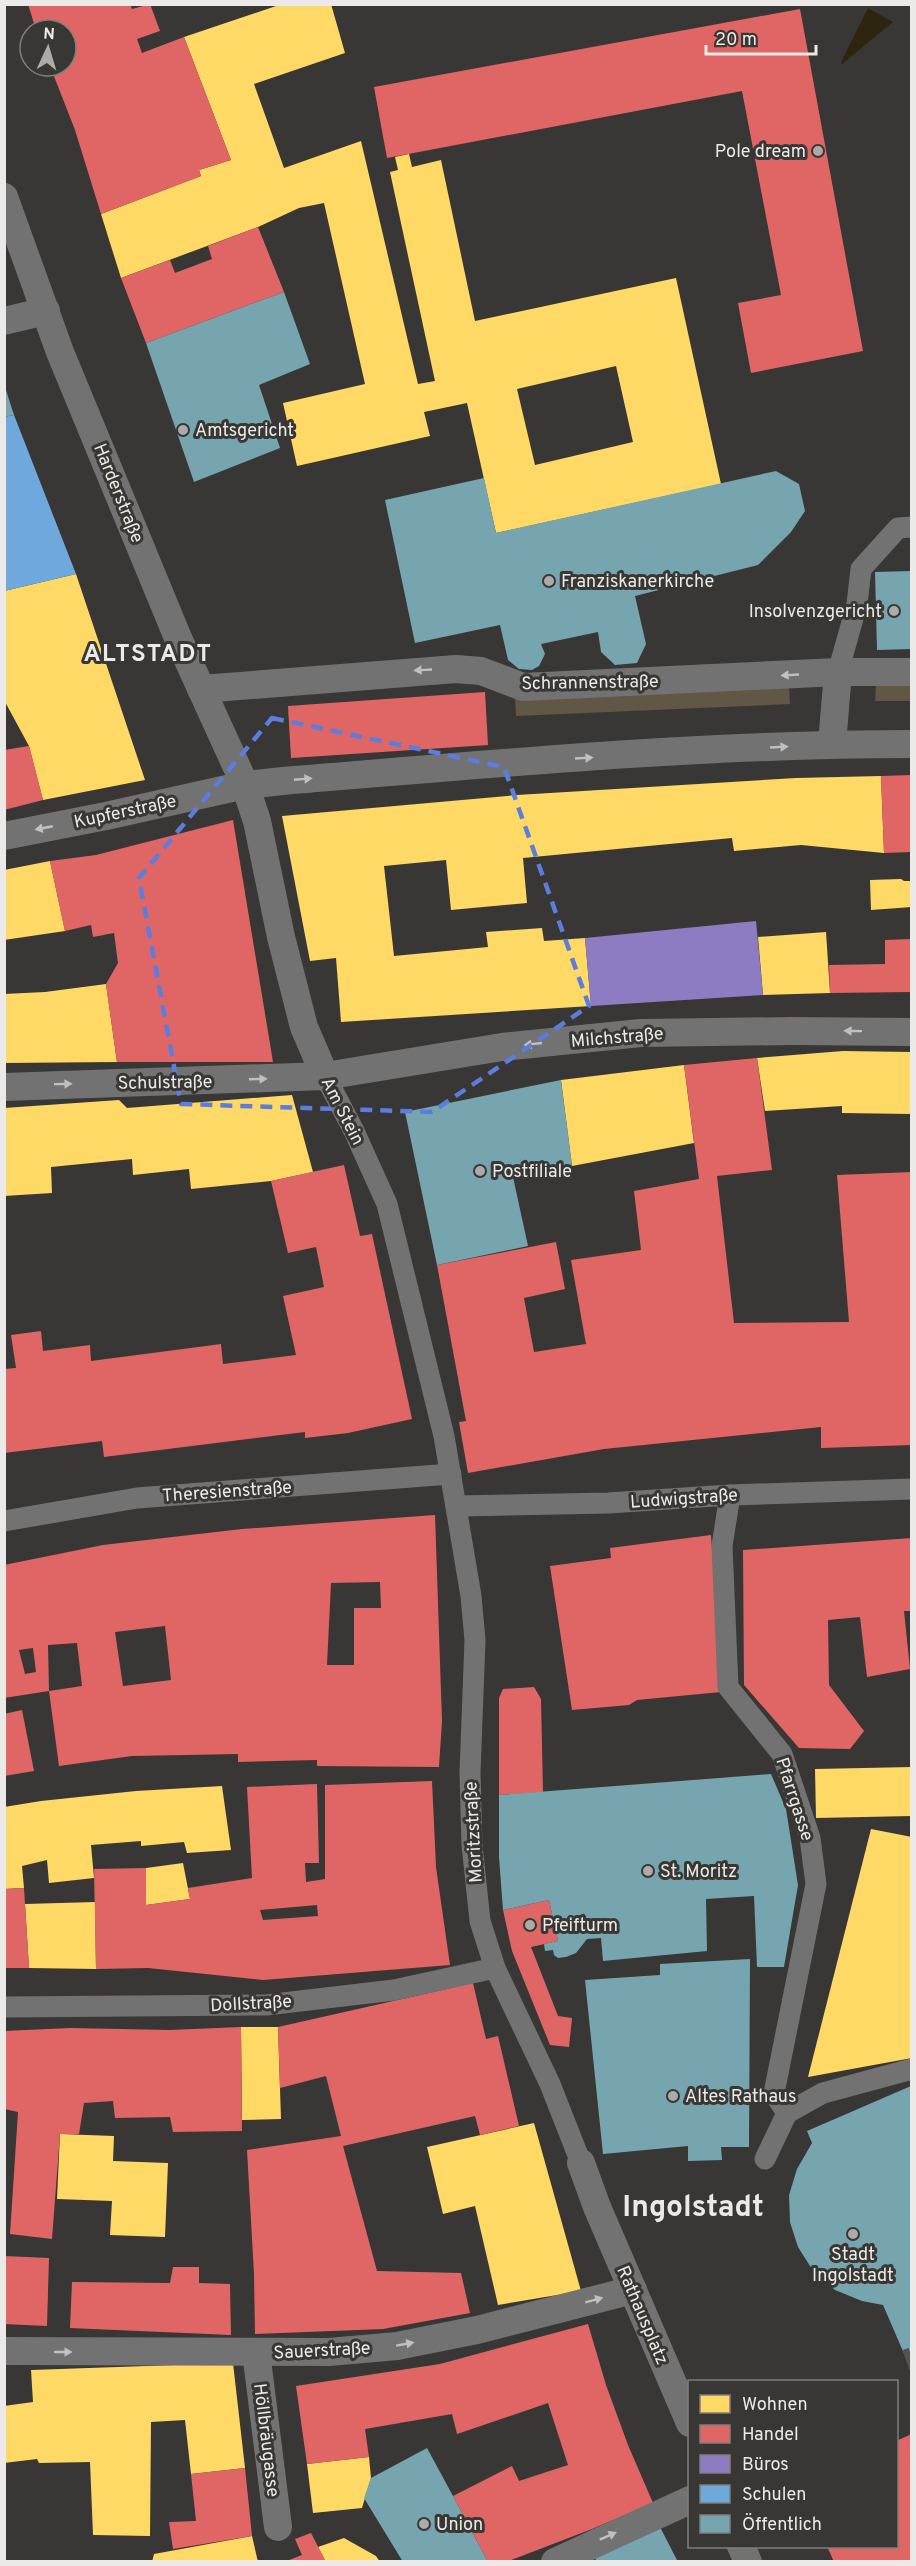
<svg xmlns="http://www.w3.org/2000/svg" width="916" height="2566" viewBox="0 0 916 2566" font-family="Overpass,sans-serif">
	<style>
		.green { fill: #605745 }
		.water { fill: #2e250f }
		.homes { fill: #ffd966; fill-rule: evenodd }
		.shops { fill: #e06666; fill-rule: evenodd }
		.offices { fill: #8e7cc3 }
		.schools { fill: #6fa8dc }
		.public { fill: #76a5af }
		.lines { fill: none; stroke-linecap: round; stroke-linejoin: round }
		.pedestrian-tunnel { stroke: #535250; stroke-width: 21; stroke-dasharray: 21 10; stroke-linecap: butt }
		.pedestrian { stroke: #737272; stroke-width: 21 }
		.minor { stroke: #737272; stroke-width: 28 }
		.oneway { fill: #c1c0bf }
		.marked { fill: none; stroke: #5b7ddd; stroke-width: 4.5; stroke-dasharray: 12 8; stroke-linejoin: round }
		.poi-dot { fill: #acaba9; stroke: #393734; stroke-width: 2 }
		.labels { text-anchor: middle; stroke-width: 6; stroke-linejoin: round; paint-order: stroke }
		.poi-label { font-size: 18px; fill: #ebeae8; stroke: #393734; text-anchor: start }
		.street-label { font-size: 18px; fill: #ebeae8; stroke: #393734 }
		.district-label { font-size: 24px; font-weight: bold; letter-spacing: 1.5px; fill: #ebeae8; stroke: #393734 }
		.town-label { font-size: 30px; font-weight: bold; fill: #ebeae8; stroke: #393734 }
	</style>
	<rect width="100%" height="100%" fill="#383735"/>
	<!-- green -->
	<g class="green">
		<path d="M876 683H911V701H875Z"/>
		<path d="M789 687 790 704 516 716 515 698Z"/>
	</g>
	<!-- water -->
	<path class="water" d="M868 8 893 22 841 65 843 58Z"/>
	<!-- homes -->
	<g class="homes">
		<path d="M282 4H331L345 53 254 84 284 168 361 141 418 384 435 381 390 172 398 170 395 157 409 154 412 167 441 160 475 321 676 278 721 484 496 533 467 403 424 412 430 436 297 466 283 403 365 384 324 203 299 208 258 227 121 278 101 214 201 176 199 170 231 160 184 37ZM616 366 633 442 535 465 517 389Z"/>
		<path d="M76 574 145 780 43 800 29 746 4 700V591Z"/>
		<path d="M881 776 884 853 801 845 734 851 732 838 523 858 527 903 451 910 446 860 384 866 394 956 488 947 486 932 542 928 544 941 585 938 591 1006 341 1022 336 958 310 961 282 816 517 795 796 778Z"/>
		<path d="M50 861 65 931 4 940V870Z"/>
		<path d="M901 879 904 881H912V907L871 910 870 880Z"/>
		<path d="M826 932 830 993 763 995 758 937Z"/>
		<path d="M106 984 117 1062 4 1063V994L45 992Z"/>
		<path d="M843 1051 912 1052V1114L842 1113V1106L765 1111 757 1058Z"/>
		<path d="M684 1065 694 1143 572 1166 561 1080Z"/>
		<path d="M292 1095 313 1172 271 1181 191 1189 189 1169 133 1175 132 1159 51 1167 52 1193 4 1196V1108L119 1100 127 1108Z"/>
		<path d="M912 1767V1816L816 1818 815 1769Z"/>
		<path d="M222 1786 231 1850 187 1853 184 1842 141 1846V1841L91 1845 94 1878 49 1883 47 1860 22 1866 24 1888 4 1889V1807L41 1801 136 1791Z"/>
		<path d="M871 1829 912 1837V2058L808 2077Z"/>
		<path d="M183 1863 190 1899 146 1905V1868Z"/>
		<path d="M95 1902 96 1969 29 1968 25 1904Z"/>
		<path d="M241 2027H278L281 2119 242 2120Z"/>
		<path d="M534 2123 581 2291 498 2305 475 2206 443 2214 427 2147Z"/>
		<path d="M60 2134 114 2136 113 2161 168 2163 165 2237 110 2235 112 2201 57 2199Z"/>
		<path d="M233 2363 245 2468 191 2474 185 2420 151 2422 150 2536 93 2535 90 2462 39 2463 37 2459 4 2463V2406L33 2402 31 2370Z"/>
		<path d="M369 2457 371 2478 362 2508 313 2513 307 2464Z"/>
		<path d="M252 2536 258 2562H152L154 2554Z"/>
		<path d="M344 2538 376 2556 380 2562H326L318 2547Z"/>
	</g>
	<!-- shops -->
	<g class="shops">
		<path d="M28 4H130L132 9 150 4 160 31 137 39 142 53 184 37 231 160 199 170 201 176 101 214 75 130 50 66H66V30H36Z"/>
		<path d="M800 9 863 351 751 373 738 303 781 295 742 91 387 158 374 87Z"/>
		<path d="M258 227 284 292 146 343 121 278 170 260 175 273 212 259 208 246Z"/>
		<path d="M485 692 488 745 291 758 288 706Z"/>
		<path d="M29 746 43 800 4 810V750Z"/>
		<path d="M912 775V852L884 853 881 776Z"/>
		<path d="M233 820 273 1062H117L106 984 118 963 114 933 93 937 91 925 65 931 50 861 96 855Z"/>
		<path d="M912 939V992L830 993 829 965 885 964V940Z"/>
		<path d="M757 1058 772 1170 717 1176 734 1323 849 1322 837 1175 912 1172V1445L821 1448V1427L604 1449 468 1473 459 1422 466 1421 437 1265 556 1242 565 1289 524 1298 534 1352 586 1344 571 1260 641 1250 634 1191 699 1179 684 1065Z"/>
		<path d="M344 1165 360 1236 372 1234 412 1419 348 1433 305 1438V1432L104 1457 102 1441 4 1453V1369L16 1368 11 1335 41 1331 43 1351 90 1345 91 1361 221 1344 223 1364 296 1355 283 1296 324 1287 316 1247 288 1253 271 1181Z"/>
		<path d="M435 1515 442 1721 439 1767 317 1766V1760L238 1762V1754L132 1756 59 1766 49 1691 82 1686 77 1643 48 1645 49 1691 4 1698V1565L103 1545 242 1529ZM380 1582 381 1608H354V1665H327L331 1583ZM165 1626 171 1680 123 1686 115 1632ZM33 1648 36 1672 25 1674 19 1650Z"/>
		<path d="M711 1535 721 1692 637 1700 629 1705 572 1710 550 1566 611 1558 610 1548Z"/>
		<path d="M912 1538V1611H904L910 1669 867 1677 860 1617 828 1620 829 1685 864 1731 850 1749 799 1748 744 1685 743 1550Z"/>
		<path d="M534 1687 541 1699 543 1792 499 1795V1698L503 1689Z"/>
		<path d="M22 1710 34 1771 4 1776V1714Z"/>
		<path d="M432 1781 436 1867 450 1965 263 1980 148 1968 96 1969 94 1869 146 1868V1905L190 1899 188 1888 252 1878 247 1787 317 1784 319 1863H305L306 1882 325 1879V1785ZM317 1905 318 1916 263 1920 260 1910Z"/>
		<path d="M24 1888 29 1968H5V1889Z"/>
		<path d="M549 1900 558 1941 531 1947 558 2016 572 2018 569 2047 550 2045 512 1951 503 1910Z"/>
		<path d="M473 1983 486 2039 498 2036 519 2126 480 2135 475 2116 343 2146 377 2271 461 2273 470 2313 383 2329 255 2334 254 2274 247 2150 341 2136 326 2076 280 2088 278 2027Z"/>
		<path d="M241 2027 242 2131 173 2132 170 2117 115 2118 113 2101 84 2103 79 2134H60L52 2239 10 2234 18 2112 4 2109V2031L70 2028 170 2030Z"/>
		<path d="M4 2256 49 2258 47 2326 4 2324Z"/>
		<path d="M173 2267H199V2283L230 2284 231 2335 70 2328 72 2282 170 2283Z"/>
		<path d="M588 2324 606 2385 628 2445 653 2503 592 2529 506 2562H488L453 2496 512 2466 519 2481 568 2465 548 2403 457 2434 452 2414 365 2429 369 2457 307 2464 296 2386 440 2364Z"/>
		<path d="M912 2434V2562H834L827 2546H896V2441Z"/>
		<path d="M245 2468 252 2536 173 2549 169 2522 196 2521 191 2474Z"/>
		<path d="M311 2533 326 2562H284L302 2555 295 2539Z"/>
	</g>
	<!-- offices -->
	<path class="offices" d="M756 921 763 995 591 1006 585 938Z"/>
	<!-- schools -->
	<path class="schools" d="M14 415 76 574 4 591V417Z"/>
	<!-- public -->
	<g class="public">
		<path d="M284 292 310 364 259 385 280 448 194 482 146 343Z"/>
		<path d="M4 384 14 415 4 417Z"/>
		<path d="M776 471 799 484 805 511 791 532 758 565 635 596 646 644 637 663 615 665 601 652 598 632 541 644 545 654 539 666 532 670 519 669 508 660 500 625 415 643 385 500 484 478 496 533Z"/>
		<path d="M912 571V649L877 650 875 572Z"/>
		<path d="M561 1080 572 1166 513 1177 528 1246 437 1265 405 1112Z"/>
		<path d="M771 1774 786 1809 798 1885 784 1967H757L754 1896 706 1899 707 1951 603 1961 601 1938 587 1939 576 1953 566 1957 558 1958 554 1955 553 1950 545 1951 544 1944 558 1941 549 1900 503 1910 499 1857V1795Z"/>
		<path d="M750 1959 749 2147H721L722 2160 688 2161V2146L603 2154 585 1980 660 1975V1964Z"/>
		<path d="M911 2086 912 2088V2372L883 2305 862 2301 835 2290 810 2266 798 2247 790 2222 789 2195 797 2169 812 2143 807 2131Z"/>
		<path d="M427 2448 453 2496 488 2562H403L364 2498 371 2478Z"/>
		<path d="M660 2527 678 2562H597L595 2558Z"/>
	</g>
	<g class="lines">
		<!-- pedestrian-tunnel -->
		<path class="pedestrian-tunnel" d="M906 2360 912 2358"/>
		<!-- pedestrian -->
		<g class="pedestrian">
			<path d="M838 672 857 604 861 569 898 528 912 527"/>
			<path d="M325 1076 354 1131 387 1204 444 1436 471 1596 475 1640 470 1773 472 1845 480 1921 495 1968 550 2084 581 2163"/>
			<path d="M730 1495 722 1546 728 1687 782 1754 810 1838 816 1884 774 2093 787 2113"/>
			<path d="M457 1506 608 1503 730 1495 912 1489"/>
			<path d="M4 1521 137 1498 451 1474"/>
			<path d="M4 2007 266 2005 394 1990 495 1968"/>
			<path d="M787 2113 823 2093 912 2069"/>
			<path d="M765 2159 787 2113"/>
		</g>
		<!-- minor -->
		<g class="minor">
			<path d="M4 197 60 352 178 638 245 785 257 821 281 937 304 1027 325 1076"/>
			<path d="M4 321 46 311"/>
			<path d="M201 689 456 669 481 671 523 687 838 672H912"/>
			<path d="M832 744 838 672"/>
			<path d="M4 836 106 816 245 785 283 781C492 764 702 744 912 744"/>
			<path d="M4 1087 325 1076 502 1047 641 1033 792 1031 912 1032"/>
			<path d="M581 2163 597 2207 690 2423"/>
			<path d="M4 2351 329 2352 397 2346 477 2330 633 2290"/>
			<path d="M256 2352 278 2527"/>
			<path d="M741 2546 748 2562"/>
			<path d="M555 2562 690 2500"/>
		</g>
	</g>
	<!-- one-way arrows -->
	<defs><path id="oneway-solid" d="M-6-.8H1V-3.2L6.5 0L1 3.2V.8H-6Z" transform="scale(1.5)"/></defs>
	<g class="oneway">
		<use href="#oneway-solid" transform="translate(423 670) rotate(177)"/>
		<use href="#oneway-solid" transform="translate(790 675) rotate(177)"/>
		<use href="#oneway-solid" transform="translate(779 747) rotate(-3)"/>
		<use href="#oneway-solid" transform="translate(584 758) rotate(-3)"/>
		<use href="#oneway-solid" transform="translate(303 779) rotate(-5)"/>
		<use href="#oneway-solid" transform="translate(44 828) rotate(169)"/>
		<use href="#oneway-solid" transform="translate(853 1031) rotate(-179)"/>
		<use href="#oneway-solid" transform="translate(533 1044) rotate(174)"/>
		<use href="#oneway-solid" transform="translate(258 1079) rotate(-2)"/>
		<use href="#oneway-solid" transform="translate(63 1084) rotate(-1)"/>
		<use href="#oneway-solid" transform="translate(594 2300) rotate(-15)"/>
		<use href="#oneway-solid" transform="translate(405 2344) rotate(-10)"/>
		<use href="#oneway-solid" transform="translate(63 2352)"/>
		<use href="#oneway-solid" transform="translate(608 2536) rotate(-24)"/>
	</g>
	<!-- marked area -->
	<path class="marked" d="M272 718 504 767 589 1006 432 1112 181 1104 139 878Z"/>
	<!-- markers -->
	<g class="poi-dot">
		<circle cx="818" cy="151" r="6"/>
		<circle cx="183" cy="430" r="6"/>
		<circle cx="549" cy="581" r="6"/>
		<circle cx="894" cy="611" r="6"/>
		<circle cx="480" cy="1171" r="6"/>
		<circle cx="648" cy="1871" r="6"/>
		<circle cx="530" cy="1925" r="6"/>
		<circle cx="673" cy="2096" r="6"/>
		<circle cx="853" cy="2234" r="6"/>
		<circle cx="424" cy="2524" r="6"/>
	</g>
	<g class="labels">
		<!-- poi labels -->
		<g class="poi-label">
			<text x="806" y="157" text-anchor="end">Pole dream</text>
			<text x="195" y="436">Amtsgericht</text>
			<text x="561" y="587">Franziskanerkirche</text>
			<text x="882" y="617" text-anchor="end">Insolvenzgericht</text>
			<text x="492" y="1177">Postfiliale</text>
			<text x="660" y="1877">St. Moritz</text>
			<text x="542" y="1931">Pfeifturm</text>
			<text x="685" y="2102">Altes Rathaus</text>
			<text x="853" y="2260" text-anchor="middle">Stadt<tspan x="853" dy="21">Ingolstadt</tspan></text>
			<text x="436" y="2530">Union</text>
		</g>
		<!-- street labels -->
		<g class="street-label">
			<text transform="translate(119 493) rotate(68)" y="6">Harderstraße</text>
			<text transform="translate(590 682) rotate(-1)" y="6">Schrannenstraße</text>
			<text transform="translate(125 811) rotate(-12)" y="6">Kupferstraße</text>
			<text transform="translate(617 1037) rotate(-5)" y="6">Milchstraße</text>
			<text transform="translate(165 1082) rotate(-1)" y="6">Schulstraße</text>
			<text transform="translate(343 1111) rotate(63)" y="6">Am Stein</text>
			<text transform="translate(227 1491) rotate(-4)" y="6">Theresienstraße</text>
			<text transform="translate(684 1498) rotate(-4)" y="6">Ludwigstraße</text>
			<text transform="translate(795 1799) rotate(72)" y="6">Pfarrgasse</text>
			<text transform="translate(473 1832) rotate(-93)" y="6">Moritzstraße</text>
			<text transform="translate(251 2003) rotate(-3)" y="6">Dollstraße</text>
			<text transform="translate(643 2315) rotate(67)" y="6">Rathausplatz</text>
			<text transform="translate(322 2350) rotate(-3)" y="6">Sauerstraße</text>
			<text transform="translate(267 2440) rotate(83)" y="6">Höllbräugasse</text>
		</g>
		<!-- district labels -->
		<g class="district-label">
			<text x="148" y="661">ALTSTADT</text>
		</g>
		<!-- town labels -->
		<g class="town-label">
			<text x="693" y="2216">Ingolstadt</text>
		</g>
	</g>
	<!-- border -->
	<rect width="916" height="2566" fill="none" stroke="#ebeae8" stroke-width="12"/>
	<!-- legend -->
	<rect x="688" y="2380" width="210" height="168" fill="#393734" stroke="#807f7c" stroke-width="1.5"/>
	<rect x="700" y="2395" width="30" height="18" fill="#ffd966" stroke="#807f7c" stroke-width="1.5"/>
	<text x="742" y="2410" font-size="18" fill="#ebeae8">Wohnen</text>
	<rect x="700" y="2425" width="30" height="18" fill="#e06666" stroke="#807f7c" stroke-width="1.5"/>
	<text x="742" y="2440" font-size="18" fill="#ebeae8">Handel</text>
	<rect x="700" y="2455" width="30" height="18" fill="#8e7cc3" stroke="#807f7c" stroke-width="1.5"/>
	<text x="742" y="2470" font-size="18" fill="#ebeae8">Büros</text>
	<rect x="700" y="2485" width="30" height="18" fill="#6fa8dc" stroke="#807f7c" stroke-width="1.5"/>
	<text x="742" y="2500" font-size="18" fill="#ebeae8">Schulen</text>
	<rect x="700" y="2515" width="30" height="18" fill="#76a5af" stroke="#807f7c" stroke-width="1.5"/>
	<text x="742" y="2530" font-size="18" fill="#ebeae8">Öffentlich</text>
	<!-- north arrow -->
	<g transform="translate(48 48) rotate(4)"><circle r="28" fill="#393734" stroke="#807f7c" stroke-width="1.5"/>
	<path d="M0-4.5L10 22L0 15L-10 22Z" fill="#acaba9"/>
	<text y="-9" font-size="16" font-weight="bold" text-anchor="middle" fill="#ebeae8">N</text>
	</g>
	<!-- scale -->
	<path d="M706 45v9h110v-9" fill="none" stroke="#ebeae8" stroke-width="3"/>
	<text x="715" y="45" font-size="18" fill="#ebeae8" stroke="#393734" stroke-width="4.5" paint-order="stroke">20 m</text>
</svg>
